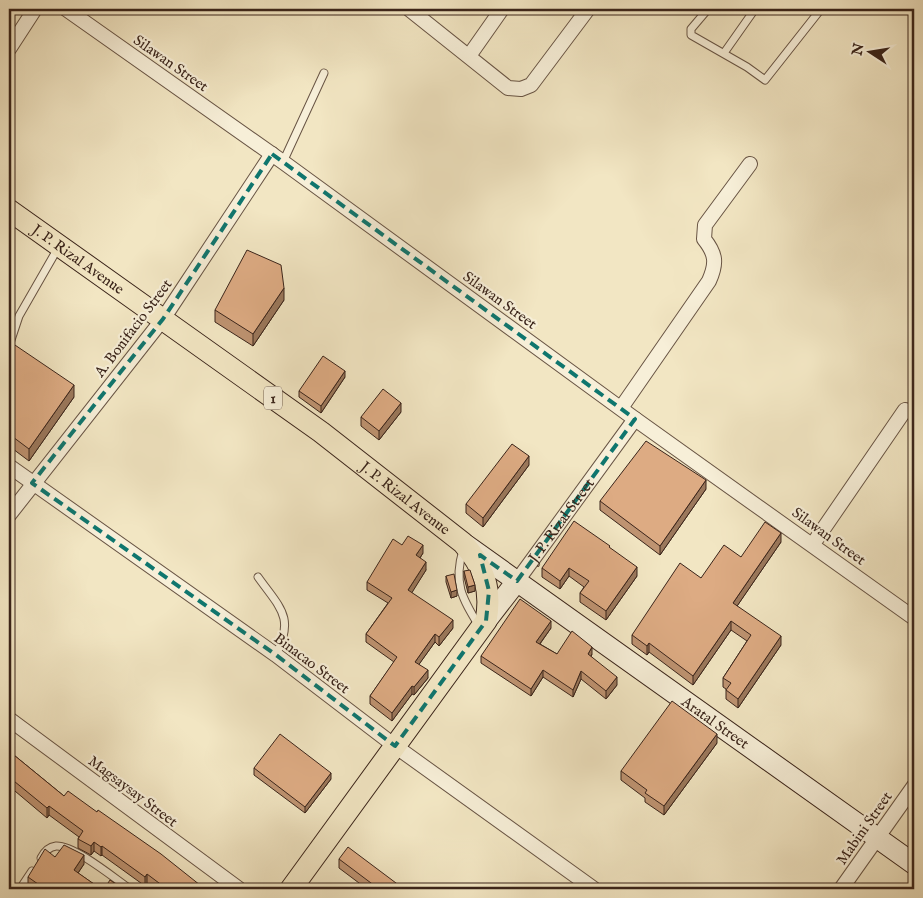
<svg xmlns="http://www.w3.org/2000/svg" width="923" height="898" viewBox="0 0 923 898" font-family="'IM FELL English',serif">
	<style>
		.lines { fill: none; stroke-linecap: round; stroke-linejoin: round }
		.lane-casing { stroke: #685444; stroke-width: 9 }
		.street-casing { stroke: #685444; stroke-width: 16 }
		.secondary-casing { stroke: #3a241a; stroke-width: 22 }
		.primary-casing { stroke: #3a241a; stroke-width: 23 }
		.lane { stroke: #f7efd8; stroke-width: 7 }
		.street { stroke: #f7efd8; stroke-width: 14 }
		.secondary { stroke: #f7efd8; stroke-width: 20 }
		.primary { stroke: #f2e6c3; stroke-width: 21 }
		.wall { fill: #be9371; stroke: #3a241a }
		.shaded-wall { fill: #9b785c; stroke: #3a241a }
		.building { fill: #ddab83; stroke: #3a241a }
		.marked { fill: none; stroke: #0f766e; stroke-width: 4; stroke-dasharray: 10 6; stroke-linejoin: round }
		.labels { text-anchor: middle; stroke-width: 4.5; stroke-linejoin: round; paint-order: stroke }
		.shield { fill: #f7efd8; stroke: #736153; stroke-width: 1 }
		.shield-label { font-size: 14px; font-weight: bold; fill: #3a241a }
		.street-label { font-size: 15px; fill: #3a241a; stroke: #f7efd8 }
	</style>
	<rect width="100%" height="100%" fill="#f2e6c3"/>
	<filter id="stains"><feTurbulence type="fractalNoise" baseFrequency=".004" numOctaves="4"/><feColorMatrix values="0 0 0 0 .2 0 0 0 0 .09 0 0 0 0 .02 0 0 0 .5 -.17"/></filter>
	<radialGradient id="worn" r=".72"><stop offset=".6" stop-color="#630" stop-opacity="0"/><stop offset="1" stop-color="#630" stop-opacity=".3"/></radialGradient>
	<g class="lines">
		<defs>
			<g id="lane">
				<path d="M708 9 691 29V35L747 67 765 80 821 9"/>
				<path d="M724 53 755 9"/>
				<path d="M283 162 324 73"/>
				<path d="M9 346 19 316 58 248"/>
				<path d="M463 550C453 583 462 598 479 626"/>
				<path d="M258 577C280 608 295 617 276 655"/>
				<path d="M41 858C44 852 49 847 56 846 74 845 114 878 130 889"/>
				<path d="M20 889 32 871"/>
			</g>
			<g id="street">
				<path d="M66 9 283 162 635 419 914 618"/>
				<path d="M409 9 508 88 521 89 531 85 588 9"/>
				<path d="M9 49 35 9"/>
				<path d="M469 56 502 9"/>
				<path d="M621 408 709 281C717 263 716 254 704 239L705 225 750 164"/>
				<path d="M9 466 276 655 395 746 594 889"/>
				<path d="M9 515 163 319 272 154"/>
				<path d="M813 544 905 410"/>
				<path id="s1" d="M517 581 635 419"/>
				<path d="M9 719 239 889"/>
				<path d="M841 889 914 786"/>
			</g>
			<g id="secondary">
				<path id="s2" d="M466 545 914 864"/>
				<path d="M486 621 517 581"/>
			</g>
			<g id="primary">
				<path id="s3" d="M9 210 321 432 463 543C484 567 492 590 486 621L291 889"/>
			</g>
		</defs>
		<!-- lane casing -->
		<use href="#lane" class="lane-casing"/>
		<!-- street casing -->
		<use href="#street" class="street-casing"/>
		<!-- secondary casing -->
		<use href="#secondary" class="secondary-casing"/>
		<!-- primary casing -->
		<use href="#primary" class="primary-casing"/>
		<!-- lane -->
		<use href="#lane" class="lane"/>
		<!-- street -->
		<use href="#street" class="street"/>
		<!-- secondary -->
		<use href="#secondary" class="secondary"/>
		<!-- primary -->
		<use href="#primary" class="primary"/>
	</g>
	<!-- wall -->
	<g class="wall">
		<path d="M284 300 253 346 215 322V310Z"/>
		<path d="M9 341 74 397 29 461 9 446Z"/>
		<path d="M345 377 321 413 299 397V391Z"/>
		<path d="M401 412 379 440 361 426V417Z"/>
		<path d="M529 465 483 527 466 513V504Z"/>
		<path d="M706 489 660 555 600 510V501Z"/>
		<path d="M781 542 737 606 781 645 738 708 726 699V689L723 687V678L747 641 731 630 693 685 649 652 647 655 632 644V635L701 578 741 557Z"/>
		<path d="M402 545 423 553 420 558 426 570 411 593 453 628 439 646 435 642 419 664 428 678 414 695 412 694 392 721 370 704V696L394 662 366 642V634L388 603 367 590V582Z"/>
		<path d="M610 548 637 576 606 620 580 602V593L584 587 569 576 560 589 542 577V568Z"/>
		<path d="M464 571 475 591 468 593 464 577Z"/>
		<path d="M446 576 457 596 451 598 446 582Z"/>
		<path d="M551 628 540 644 557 654H592L591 657 617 685 606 699 581 679 573 697 543 677 531 696 481 663V656Z"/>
		<path d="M717 743 664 815 645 802V798L621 780V771Z"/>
		<path d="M9 751 64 796 205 889H155L147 883 145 886 102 855 101 856 94 851 91 855 78 848V839L79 837 49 815 47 818 9 786Z"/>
		<path d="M254 768 331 779 305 813 254 775Z"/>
		<path d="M55 857 84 864 78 873 101 889H32L28 886V877Z"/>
		<path d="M339 859 404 889H367L339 868Z"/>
	</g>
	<!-- shaded-wall -->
	<g class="shaded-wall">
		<path d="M284 288V300L253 346V334Z"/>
		<path d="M345 371V377L321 413V406Z"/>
		<path d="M74 385V397L29 461V449Z"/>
		<path d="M401 403V412L379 440V431Z"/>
		<path d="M529 456V465L483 527V518Z"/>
		<path d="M706 480V489L660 555V546Z"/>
		<path d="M781 533V542L733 612V603Z"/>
		<path d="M423 545V553L416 564V555Z"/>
		<path d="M426 562V570L408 599V590Z"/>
		<path d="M637 567V576L606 620V611Z"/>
		<path d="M569 568V576L560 589V581Z"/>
		<path d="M475 585V591L468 593V587Z"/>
		<path d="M457 590V596L451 598V592Z"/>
		<path d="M453 620V628L439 646V637Z"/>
		<path d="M551 621V628L536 649V642Z"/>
		<path d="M731 621V630L693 685V676Z"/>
		<path d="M435 634V642L415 670V662Z"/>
		<path d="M781 636V645L738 708V699Z"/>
		<path d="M649 643V652L647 655V646Z"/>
		<path d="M592 647V654L588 661V654Z"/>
		<path d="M428 670V678L414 695V687Z"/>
		<path d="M543 670V677L531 696V689Z"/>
		<path d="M581 671V679L573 697V690Z"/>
		<path d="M617 677V685L606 699V691Z"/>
		<path d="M412 686V694L392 721V713Z"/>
		<path d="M717 734V743L664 815V806Z"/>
		<path d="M331 773V779L305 813V807Z"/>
		<path d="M49 806V815L47 818V808Z"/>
		<path d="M94 842V851L91 855V846Z"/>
		<path d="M102 846V855L101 856V847Z"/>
		<path d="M84 855V864L74 879V870Z"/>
		<path d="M147 874V883L145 886V877Z"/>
	</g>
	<!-- building -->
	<g class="building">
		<path d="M247 250 281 265 284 288 253 334 215 310Z"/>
		<path d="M9 341 74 385 29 449 9 434Z"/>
		<path d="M323 356 345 371 321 406 299 391Z"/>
		<path d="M383 389 401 403 379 431 361 417Z"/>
		<path d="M646 441 706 480 660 546 600 501Z"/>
		<path d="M512 444 529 456 483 518 466 504Z"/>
		<path d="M574 521 610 546 609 547 637 567 606 611 580 593 589 581 569 568 560 581 542 568Z"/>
		<path d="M765 522 781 533 733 603 781 636 738 699 726 690 731 683 723 678 751 635 731 621 693 676 649 643 647 646 632 635 680 563 701 578 724 545 741 557Z"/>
		<path d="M408 536 423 545 416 555 426 562 408 590 453 620 439 637 435 634 415 662 428 670 414 687 412 686 392 713 370 696 397 657 366 634 392 598 367 582 393 539 402 545Z"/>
		<path d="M470 570 475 585 468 587 464 571Z"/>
		<path d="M454 574 457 590 451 592 446 576Z"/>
		<path d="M520 599 551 621 536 642 557 654 572 631 592 647 588 654 617 677 606 691 581 671 573 690 543 670 531 689 481 656Z"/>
		<path d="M672 701 717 734 664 806 645 793 647 790 621 771Z"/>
		<path d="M280 734 331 773 305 807 254 768Z"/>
		<path d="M9 751 64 796 68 791 97 812 98 810 161 854 205 889H167L147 874 145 877 102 846 101 847 94 842 91 846 78 839 83 831 49 806 47 808 9 777Z"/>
		<path d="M64 845 84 855 74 870 101 889H45L28 877 45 849 55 857Z"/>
		<path d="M348 847 404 889H379L339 859Z"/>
		<path d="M110 880 123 889H104Z"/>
	</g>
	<!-- marked area -->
	<path class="marked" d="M272 154 635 419 517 581 480 555 489 591 486 621 395 746 276 655 32 483 163 319Z"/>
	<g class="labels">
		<!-- shield labels -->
		<rect class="shield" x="264" y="386.5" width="18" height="23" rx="4"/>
		<g class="shield-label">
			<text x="273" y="403">1</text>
		</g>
		<!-- street labels -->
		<g class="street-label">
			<text transform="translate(171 63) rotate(35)" y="5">Silawan Street</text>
			<text dy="5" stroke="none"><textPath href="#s3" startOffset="85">J. P. Rizal Avenue</textPath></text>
			<text transform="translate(500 300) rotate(36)" y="5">Silawan Street</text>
			<text transform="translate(133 328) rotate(-53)" y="5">A. Bonifacio Street</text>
			<text dy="5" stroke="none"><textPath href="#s3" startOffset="490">J. P. Rizal Avenue</textPath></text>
			<text dy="5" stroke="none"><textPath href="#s1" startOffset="75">J. P. Rizal Street</textPath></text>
			<text transform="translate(829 536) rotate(36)" y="5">Silawan Street</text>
			<text transform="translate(312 663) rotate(37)" y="5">Binacao Street</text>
			<text dy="5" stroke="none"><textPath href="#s2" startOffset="306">Aratal Street</textPath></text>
			<text transform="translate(133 791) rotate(37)" y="5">Magsaysay Street</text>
			<text transform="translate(864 828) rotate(-55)" y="5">Mabini Street</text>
		</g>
	</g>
	<!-- margin -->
	<rect width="923" height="898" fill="none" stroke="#f2e6c3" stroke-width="30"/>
	<rect x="10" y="10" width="903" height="878" fill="none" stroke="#3a241a" stroke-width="2.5"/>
	<rect x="15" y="15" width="893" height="868" fill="none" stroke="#3a241a"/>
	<!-- north arrow -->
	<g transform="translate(870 52) rotate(282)" stroke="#f7efd8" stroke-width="4" paint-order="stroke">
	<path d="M0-4L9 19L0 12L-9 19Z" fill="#3a241a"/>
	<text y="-8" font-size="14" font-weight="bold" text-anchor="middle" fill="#3a241a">N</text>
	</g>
	<rect width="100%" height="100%" filter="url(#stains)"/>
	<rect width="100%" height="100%" fill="url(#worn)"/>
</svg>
